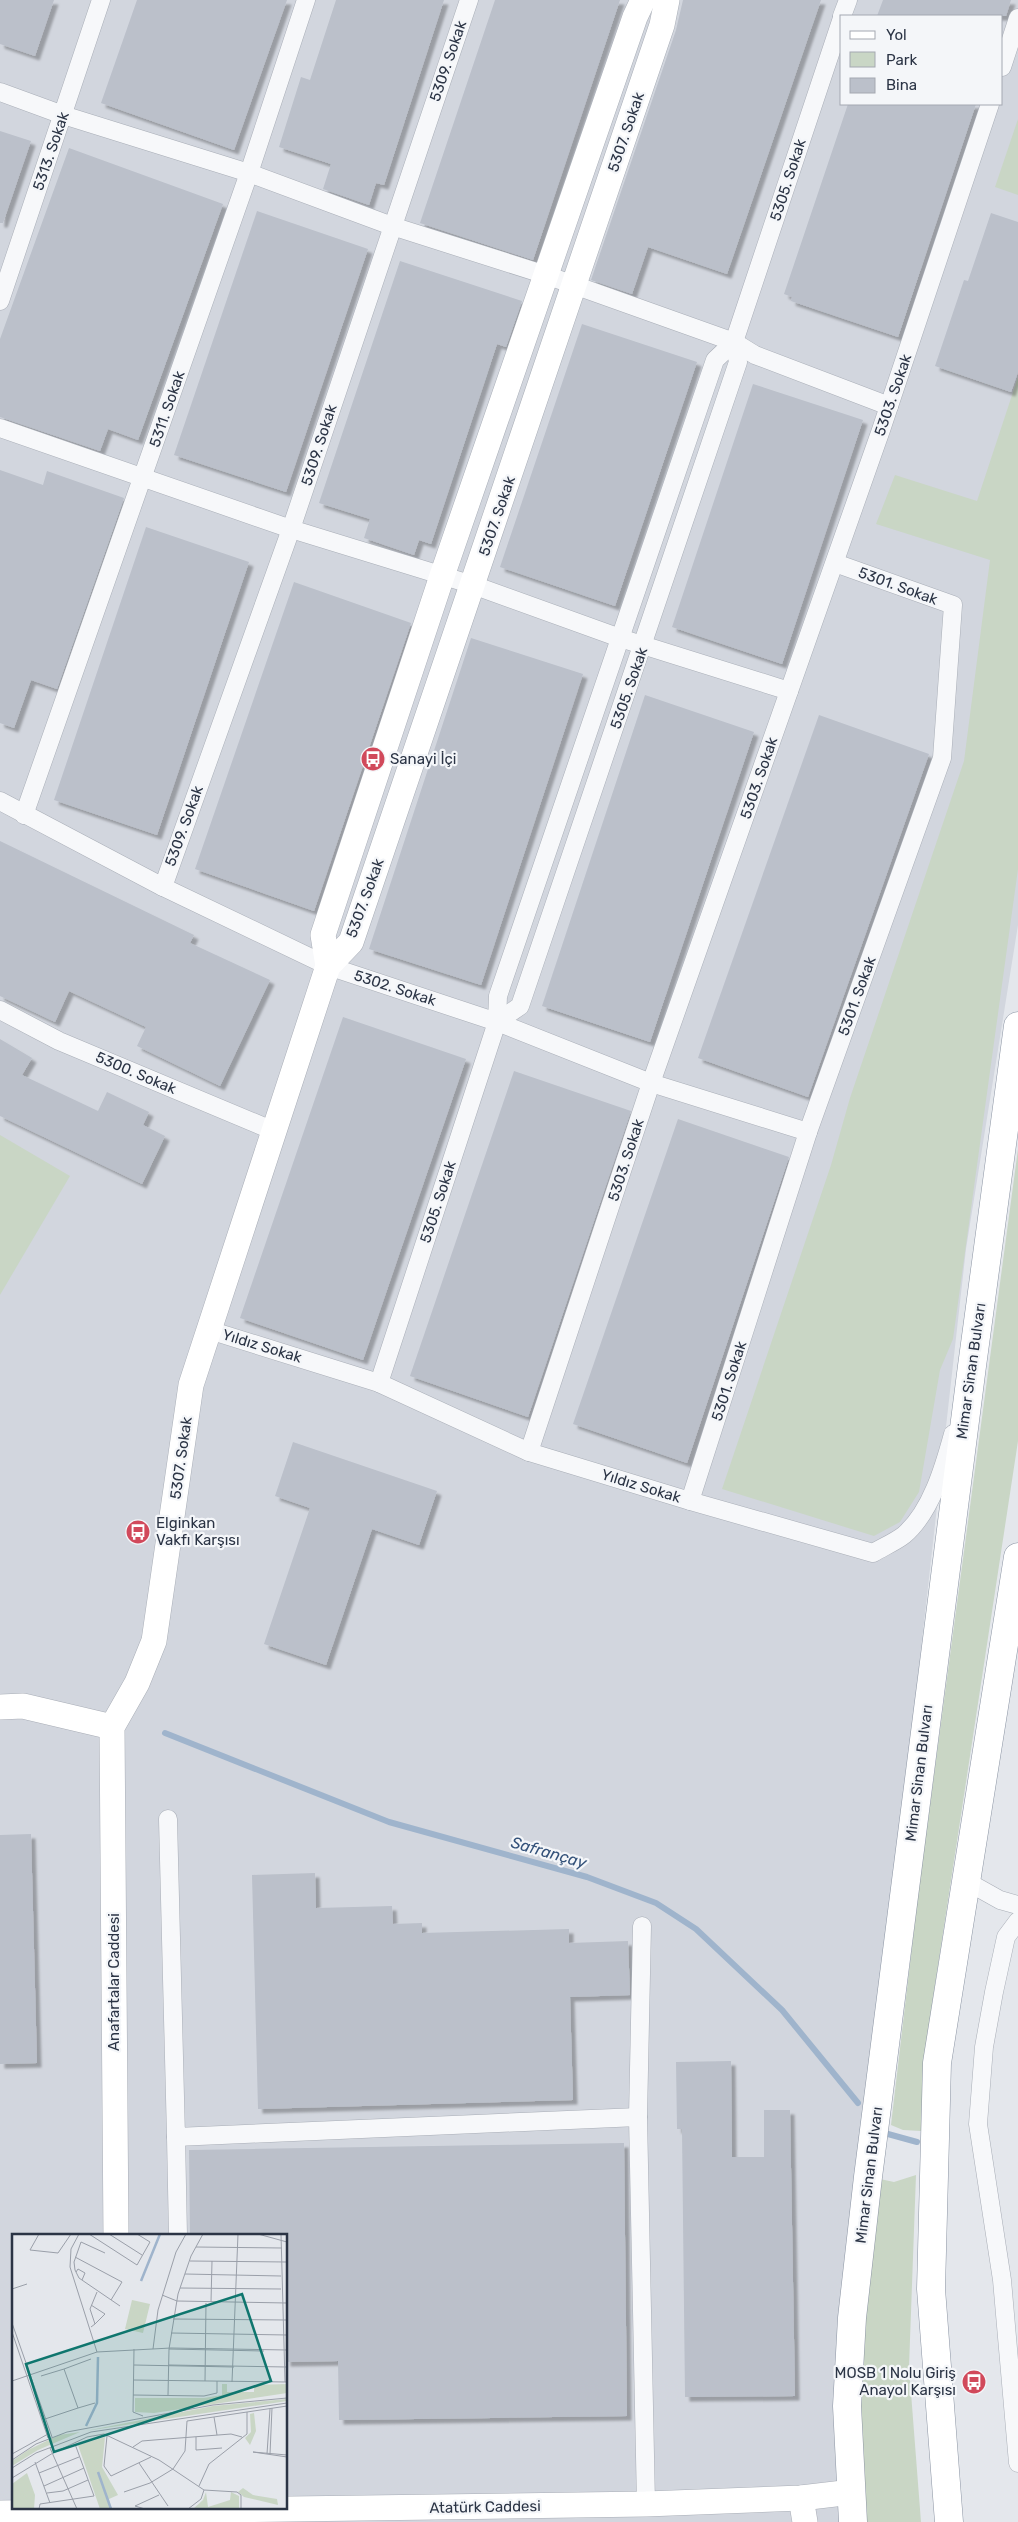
<svg xmlns="http://www.w3.org/2000/svg" width="1018" height="2522" viewBox="0 0 1018 2522" font-family="Rubik,sans-serif">
	<style>
		.built { fill: #d2d6de; fill-rule: evenodd }
		.green { fill: #c9d6c5 }
		.lines { fill: none; stroke-linecap: round; stroke-linejoin: round }
		.stream { stroke: #9fb4cc; stroke-width: 6 }
		.building { fill: #bbc0ca; filter: url(#shadow) }
		.street-casing { stroke: #a9aeb7; stroke-width: 19 }
		.secondary-casing { stroke: #a9aeb7; stroke-width: 26 }
		.highway-casing { stroke: #8b94a3; stroke-width: 29 }
		.street { stroke: #f7f8fa; stroke-width: 18 }
		.secondary { stroke: #fff; stroke-width: 25 }
		.highway { stroke: #fff; stroke-width: 28 }
		.labels { text-anchor: middle; stroke-width: 4.5; stroke-linejoin: round; paint-order: stroke }
		.street-label { font-size: 15px; fill: #2b3445; stroke: #f4f6f9 }
		.poi-label { font-size: 15px; fill: #2b3445; stroke: #f4f6f9; text-anchor: start }
		.water-label { font-size: 16px; font-style: italic; fill: #34527a; stroke: #f4f6f9 }
		.inset-river { fill: none; stroke: #9fb4cc; stroke-width: 2.5 }
		.inset-road { fill: none; stroke: #9a9fa9; stroke-width: 1 }
		.view { fill: #0f766e; fill-opacity: 0.15; stroke: #0f766e; stroke-width: 2.5 }
		.inset-edge { fill: none; stroke: #2b3445; stroke-width: 2.5 }
	</style>
	<defs>
		<filter id="shadow"><feDropShadow dx="4.5" dy="4.5" stdDeviation="1" flood-color="#0004"/></filter>
	</defs>
	<rect width="100%" height="100%" fill="#e4e7ec"/>
	<!-- built -->
	<path class="built" d="M0 0H1018V925L966 1249 840 2369 847 2522H0ZM842 16H1002V104H842ZM14 2236H286V2508H14Z"/>
	<!-- green -->
	<g class="green">
		<path d="M1018 119V195L995 187Z"/>
		<path d="M1018 377V869L953 1339 940 1370 919 1492 900 1522 874 1536 722 1489 831 1165 850 1098 964 761 990 560 876 524 895 475 977 501Z"/>
		<path d="M0 1135 70 1176 0 1295Z"/>
		<path d="M1018 1149V1441L925 2051 921 2131 903 2130 891 2125 919 1887Z"/>
		<path d="M916 2175 909 2367 921 2522H866L858 2416 860 2361 880 2179 894 2182Z"/>
	</g>
	<g class="lines">
		<!-- stream -->
		<g class="stream">
			<path d="M165 1733 389 1822 587 1877 656 1903 696 1929 782 2010 858 2103"/>
			<path d="M888 2134 917 2142"/>
		</g>
	</g>
	<!-- building -->
	<g class="building">
		<path d="M0 0H54L35 56 0 44Z"/>
		<path d="M137 0H287L234 150 101 103Z"/>
		<path d="M336 0H444L384 185 376 183 369 205 323 189 331 164 279 147 301 77 310 80Z"/>
		<path d="M495 0H620L533 260 420 223Z"/>
		<path d="M683 0H821L727 274 648 247 632 294 591 280 676 30Z"/>
		<path d="M883 0H1011L1006 16H877Z"/>
		<path d="M848 104H976L898 337 791 301 792 297 784 294Z"/>
		<path d="M0 131 31 141 3 223H0Z"/>
		<path d="M69 148 223 204 138 440 108 429 100 451 0 417V339Z"/>
		<path d="M257 211 368 249 286 492 174 455Z"/>
		<path d="M991 213 1018 222V372L1011 392 935 366 964 280 968 281Z"/>
		<path d="M400 261 522 301 506 347 497 344 431 544 419 540 414 555 364 538 370 519 319 503Z"/>
		<path d="M582 324 697 362 615 606 500 567Z"/>
		<path d="M753 384 863 420 782 664 672 627Z"/>
		<path d="M0 470 43 485 47 471 124 498 57 689 31 680 14 728 0 723Z"/>
		<path d="M146 527 249 562 157 835 54 800Z"/>
		<path d="M294 582 411 623 314 911 195 869Z"/>
		<path d="M471 638 583 674 481 985 369 949Z"/>
		<path d="M645 695 754 732 650 1042 542 1006Z"/>
		<path d="M819 715 929 754 808 1097 698 1058Z"/>
		<path d="M0 841 194 935 190 943 270 980 220 1086 137 1046 146 1027 69 991 55 1022 0 996Z"/>
		<path d="M343 1017 466 1059 363 1360 240 1318Z"/>
		<path d="M0 1039 32 1058 22 1075 98 1111 107 1092 149 1112 143 1125 165 1136 142 1184 0 1116Z"/>
		<path d="M514 1071 631 1111 528 1417 410 1376Z"/>
		<path d="M678 1119 789 1157 687 1463 573 1424Z"/>
		<path d="M293 1442 437 1491 419 1545 372 1529 326 1665 264 1644 310 1508 275 1496Z"/>
		<path d="M31 1834 37 2063 0 2064V1835Z"/>
		<path d="M315 1873 316 1908 392 1906 393 1924 422 1923V1933L569 1929V1943L628 1941 630 1995 570 1997 573 2100 258 2109 252 1875Z"/>
		<path d="M731 2061 732 2157H764V2110H790L795 2396 685 2397 682 2129H677L676 2062Z"/>
		<path d="M624 2143 627 2416 339 2420 338 2361 286 2362V2236H190L189 2150Z"/>
	</g>
	<g class="lines">
		<defs>
			<g id="street">
				<path d="M842 16 848 0"/>
				<path d="M1002 67 1018 18"/>
				<path d="M0 92 63 115 249 173 392 226 546 275 734 342 755 355 889 406"/>
				<path d="M0 301 101 0"/>
				<path d="M0 428 291 529 473 585 620 638 789 691"/>
				<path d="M0 801 163 887 328 966 497 1022 651 1083 808 1132"/>
				<path d="M24 815 249 173 306 0"/>
				<path d="M163 887 291 529 469 0"/>
				<path d="M0 1010 59 1041 274 1131"/>
				<path d="M497 1022 520 1006 738 362 734 342"/>
				<path d="M209 1330 379 1383 529 1452 690 1501 873 1553C883 1547 895 1542 904 1535 931 1512 944 1467 953 1434"/>
				<path d="M379 1383 497 1022 498 996 715 360 734 342 842 18"/>
				<path d="M529 1452 651 1083 881 430 990 104"/>
				<path d="M690 1501 808 1132 942 758 953 605 835 563"/>
				<path d="M168 1819 176 2137 638 2117 646 2504"/>
				<path d="M966 1881 1000 1900 1018 1905"/>
				<path d="M1018 1921 1006 1937 994 1992 984 2047 978 2124 1002 2280 1018 2463"/>
				<path d="M638 2117 642 1926"/>
				<path d="M176 2137 178 2236"/>
			</g>
			<g id="secondary">
				<path d="M328 966 323 935 442 576 635 17 643 0"/>
				<path d="M0 1707 23 1706 112 1727"/>
				<path d="M116 2236 112 1727 137 1683 154 1641 191 1385 328 966 351 942 662 25 667 0"/>
				<path d="M801 2498 805 2522"/>
				<path d="M0 2513 646 2504 801 2498 852 2492"/>
			</g>
			<g id="highway">
				<path d="M853 2522 847 2406 852 2318 868 2177 972 1366 1018 1026"/>
				<path d="M949 2522 931 2289 937 2063 1018 1557"/>
			</g>
		</defs>
		<!-- street casing -->
		<use href="#street" class="street-casing"/>
		<!-- secondary casing -->
		<use href="#secondary" class="secondary-casing"/>
		<!-- highway casing -->
		<use href="#highway" class="highway-casing"/>
		<!-- street -->
		<use href="#street" class="street"/>
		<!-- secondary -->
		<use href="#secondary" class="secondary"/>
		<!-- highway -->
		<use href="#highway" class="highway"/>
	</g>
	<!-- icons -->
	<defs>
		<symbol id="bus-disc" viewBox="-11 -11 22 22"><circle r="9.5" fill="#d1495b" stroke="#f4f6f9"/><path d="M-5-6H5V4H4V6H2V4H-2V6H-4V4H-5ZM-3.5-4V0h7V-4ZM-3.5 1.2v1.5H-2V1.2ZM2 1.2v1.5H3.5V1.2Z" fill="#fff"/></symbol>
	</defs>
	<g fill-rule="evenodd">
		<use href="#bus-disc" x="359" y="745" width="28" height="28"/>
		<use href="#bus-disc" x="124" y="1518" width="28" height="28"/>
		<use href="#bus-disc" x="960" y="2368" width="28" height="28"/>
	</g>
	<g class="labels">
		<!-- street labels -->
		<g class="street-label">
			<text transform="translate(448 61) rotate(-71)" y="5">5309. Sokak</text>
			<text transform="translate(626 132) rotate(-71)" y="5">5307. Sokak</text>
			<text transform="translate(51 151) rotate(-71)" y="5">5313. Sokak</text>
			<text transform="translate(788 180) rotate(-72)" y="5">5305. Sokak</text>
			<text transform="translate(893 395) rotate(-71)" y="5">5303. Sokak</text>
			<text transform="translate(167 409) rotate(-71)" y="5">5311. Sokak</text>
			<text transform="translate(319 445) rotate(-72)" y="5">5309. Sokak</text>
			<text transform="translate(497 516) rotate(-71)" y="5">5307. Sokak</text>
			<text transform="translate(898 586) rotate(20)" y="5">5301. Sokak</text>
			<text transform="translate(629 688) rotate(-71)" y="5">5305. Sokak</text>
			<text transform="translate(759 778) rotate(-71)" y="5">5303. Sokak</text>
			<text transform="translate(184 826) rotate(-70)" y="5">5309. Sokak</text>
			<text transform="translate(365 898) rotate(-70)" y="5">5307. Sokak</text>
			<text transform="translate(395 988) rotate(18)" y="5">5302. Sokak</text>
			<text transform="translate(857 996) rotate(-70)" y="5">5301. Sokak</text>
			<text transform="translate(136 1073) rotate(23)" y="5">5300. Sokak</text>
			<text transform="translate(626 1160) rotate(-72)" y="5">5303. Sokak</text>
			<text transform="translate(438 1202) rotate(-72)" y="5">5305. Sokak</text>
			<text transform="translate(262 1346) rotate(17)" y="5">Yıldız Sokak</text>
			<text transform="translate(971 1371) rotate(-82)" y="5">Mimar Sinan Bulvarı</text>
			<text transform="translate(729 1381) rotate(-72)" y="5">5301. Sokak</text>
			<text transform="translate(181 1458) rotate(-82)" y="5">5307. Sokak</text>
			<text transform="translate(641 1486) rotate(17)" y="5">Yıldız Sokak</text>
			<text transform="translate(919 1773) rotate(-83)" y="5">Mimar Sinan Bulvarı</text>
			<text transform="translate(114 1982) rotate(-90)" y="5">Anafartalar Caddesi</text>
			<text transform="translate(869 2175) rotate(-83)" y="5">Mimar Sinan Bulvarı</text>
			<text transform="translate(485 2507) rotate(-1)" y="5">Atatürk Caddesi</text>
		</g>
		<!-- poi labels -->
		<g class="poi-label">
			<text x="390" y="764">Sanayi İçi</text>
			<text x="156" y="1528">Elginkan<tspan x="156" dy="17">Vakfı Karşısı</tspan></text>
			<text x="956" y="2378" text-anchor="end">MOSB 1 Nolu Giriş<tspan x="956" dy="17">Anayol Karşısı</tspan></text>
		</g>
		<!-- water labels -->
		<g class="water-label">
			<text transform="translate(549 1852) rotate(16)" y="6">Safrançay</text>
		</g>
	</g>
	<!-- overview -->
	<g transform="translate(12 2234)">
		<rect width="275" height="275" fill="#e4e7ec"/>
		<path d="M120 66 138 70 131 99 113 95ZM210 150H215V158H242V151L275 150V159L142 179 123 178V164H192L210 161ZM275 165V167L73 197 201 172ZM242 179 244 197 238 211 233 204 239 198 238 180ZM68 198 26 216 0 232V227L16 216 47 201ZM93 203 90 233 106 261 97 265 99 275H88L66 211ZM15 239 23 261 22 275H0V250ZM231 254 241 261 265 265 266 271 232 263 226 258ZM194 258 196 273 218 266 219 258 227 262V275H181L191 266Z" fill="#c9d6c5"/>
		<path class="inset-river" d="M129 47 148 0M74 192 85 169 86 123M86 238 99 275"/>
		<path class="inset-road" d="M27 0 18 16 46 19 59 0M67 0 59 15 58 33 85 118M77 0 125 31 138 8 125 0M97 0 130 21M246 0 275 8M269 0 273 148M184 13 270 14M93 19 69 8 62 28 63 36 67 44 108 72M63 23 110 48 99 66M178 27 275 28M64 38 66 35 73 39 70 46M173 40 269 42M168 54 269 55M0 55 15 50M150 61 165 67 275 69M199 68 200 27M79 71 93 80 83 90M161 85 275 86M0 89 40 203M79 93 83 90 78 75 85 58M0 98 36 204M159 99 275 101M122 115 121 178 131 182M141 115 146 76 164 18 174 0M157 115 252 117M122 131 222 133M157 131 275 133M29 142 52 135M121 146 275 148M0 147 85 118 159 114 275 116M193 147 194 69M220 148 226 0M121 161 192 162 205 159V147M156 161 157 115 166 60 179 22 191 0M66 174 83 169M202 183 205 201M33 185 66 174 52 135 79 125M95 202 92 232 99 242 139 223M184 203V216L210 214M121 213 130 207 142 206 219 200 230 203M38 214 65 275M0 220 36 200M255 220 258 175M258 220 260 174M275 221 241 218 275 223M0 226 24 210 55 198 201 171 275 164M23 228 38 269M127 229 156 272M0 234 24 219 79 198 275 169M27 239 67 223M0 244 41 219 75 203 92 200 147 226 192 256 225 258 229 261V275M32 252 72 234M187 252 197 230 235 200V178M112 258 138 249 161 235 173 217 175 187 275 172M35 259 51 257 76 246M27 275 28 270 82 262 63 210M133 275 123 272 147 261M176 275 189 265 192 256"/>
		<path class="view" d="M230 60 259 147 42 218 14 130Z"/>
		<rect width="275" height="275" class="inset-edge"/>
	</g>
	<!-- legend -->
	<rect x="840" y="15" width="162" height="90" fill="#f4f6f9" stroke="#a4a8b1"/>
	<rect x="850" y="31" width="25" height="8" fill="#ffffff" stroke="#a4a8b1"/>
	<text x="886" y="40" font-size="15" fill="#2b3445">Yol</text>
	<rect x="850" y="52" width="25" height="15" fill="#c9d6c5" stroke="#a4a8b1"/>
	<text x="886" y="65" font-size="15" fill="#2b3445">Park</text>
	<rect x="850" y="78" width="25" height="15" fill="#bbc0ca" stroke="#a4a8b1"/>
	<text x="886" y="90" font-size="15" fill="#2b3445">Bina</text>
</svg>
